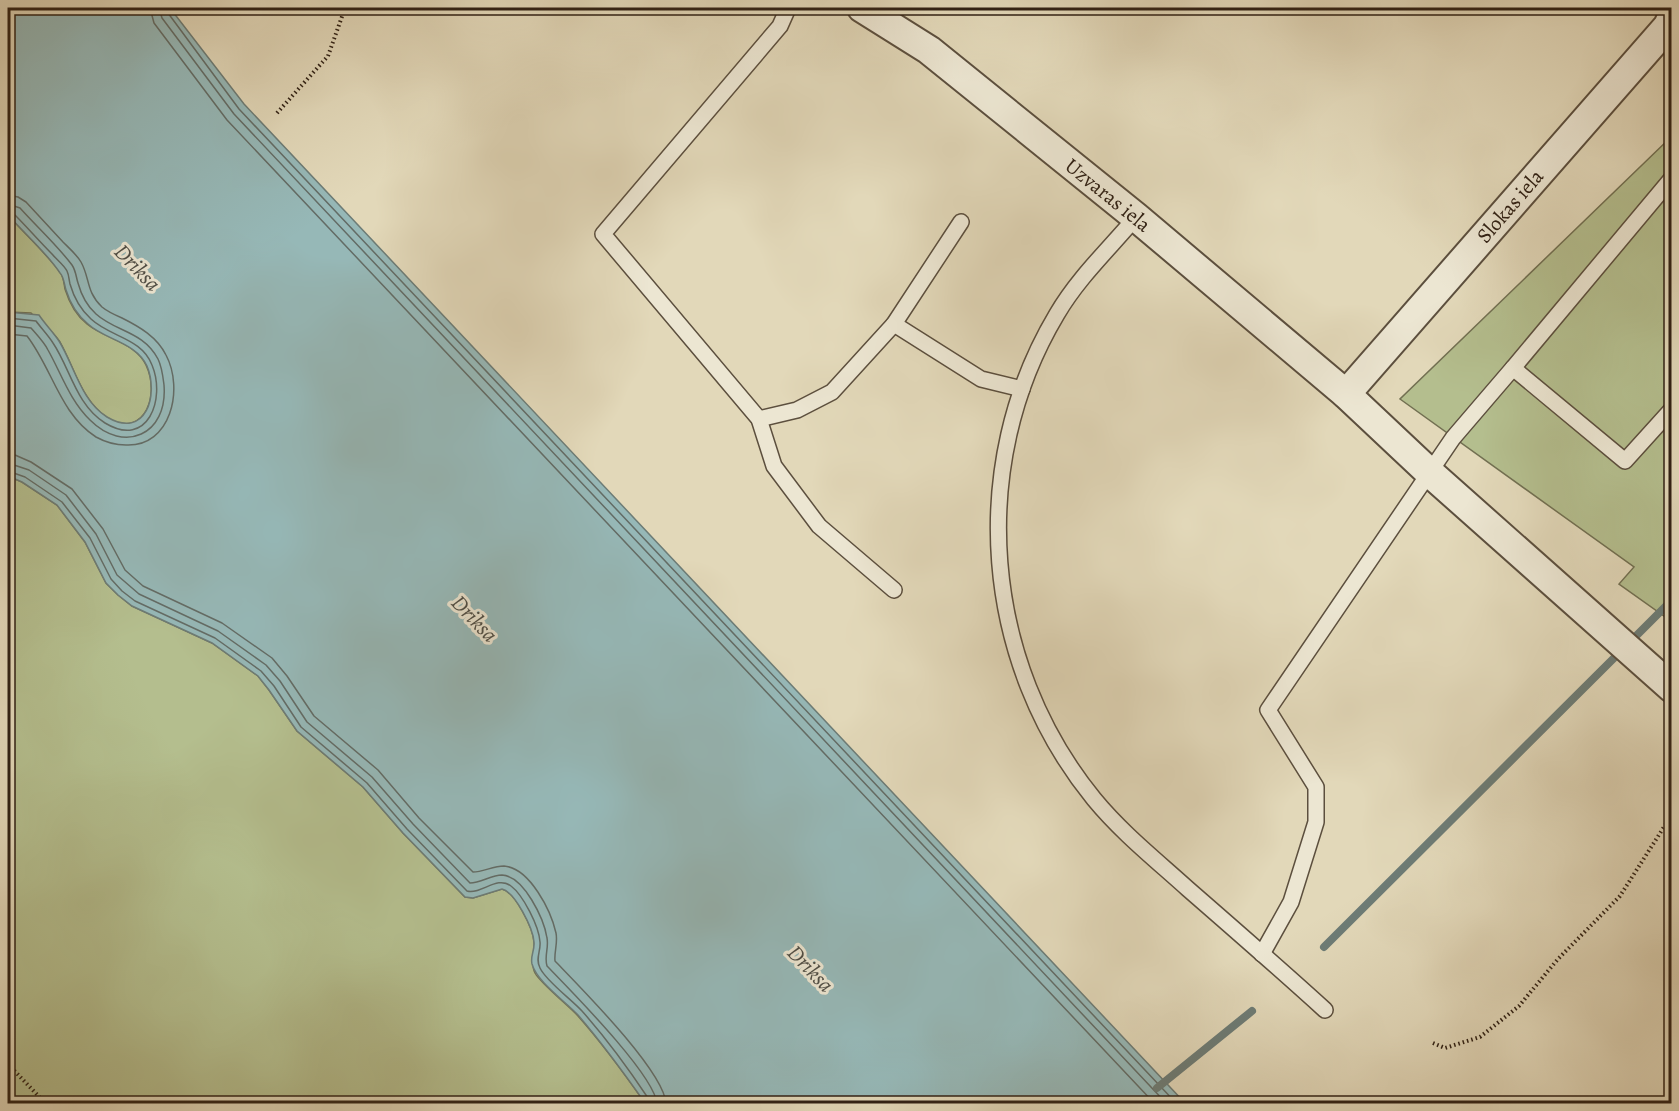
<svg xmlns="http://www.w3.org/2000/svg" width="1679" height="1111" viewBox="0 0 1679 1111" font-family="Alegreya,serif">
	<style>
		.green { fill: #b4be8e; stroke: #727052; stroke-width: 1.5 }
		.water { fill: #96b8b7; stroke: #6d7c76; stroke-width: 1.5 }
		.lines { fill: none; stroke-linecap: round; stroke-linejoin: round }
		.shore { stroke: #636c66; stroke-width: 1.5 }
		.stream { stroke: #6d7c76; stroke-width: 8 }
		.lane-casing { stroke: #5c4f3e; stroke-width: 18 }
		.street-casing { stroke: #5c4f3e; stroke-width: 32 }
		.path { stroke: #302115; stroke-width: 4; stroke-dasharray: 1.5 3; stroke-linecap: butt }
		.lane { stroke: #ece6d2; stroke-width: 15 }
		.street { stroke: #ece6d2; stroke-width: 28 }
		.labels { text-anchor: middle; stroke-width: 6; stroke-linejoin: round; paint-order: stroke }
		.street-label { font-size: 21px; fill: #302115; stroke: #ece6d2 }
		.water-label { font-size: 22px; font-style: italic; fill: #4f4e46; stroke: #ece6d2 }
	</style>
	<rect width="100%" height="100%" fill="#e2d8b9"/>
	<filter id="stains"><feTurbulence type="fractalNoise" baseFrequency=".00333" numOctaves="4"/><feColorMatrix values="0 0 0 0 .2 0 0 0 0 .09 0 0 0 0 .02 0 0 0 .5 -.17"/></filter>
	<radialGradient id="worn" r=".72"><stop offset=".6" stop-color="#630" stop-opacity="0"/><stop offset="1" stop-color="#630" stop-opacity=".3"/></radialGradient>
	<!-- green -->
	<g class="green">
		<path d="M1671 137V621L1619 584 1634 567 1400 399Z"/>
		<path d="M8 215C25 234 45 252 60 272 64 277 64 284 65 289 69 302 77 316 87 324 105 339 135 342 146 365 162 399 140 445 101 413 80 395 73 365 60 342 53 331 40 322 31 313L8 312Z"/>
		<path d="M8 476 22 482 57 505 85 542 106 583 118 595 132 606 212 643 258 676 269 690 297 731 363 787 403 833 465 897 473 898 502 889C515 892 533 928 534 942 535 951 530 964 535 973 541 984 568 1005 578 1016 602 1043 624 1073 645 1103H8Z"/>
	</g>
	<!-- water -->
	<path class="water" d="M8 8H170L244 104 1185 1103H645C624 1073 602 1043 578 1015 565 1001 537 982 532 964 530 956 535 950 534 942 533 928 515 892 502 889L473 898 465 897 403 833 363 787 297 731 269 690 258 676 212 643 132 606 118 595 106 583 85 542 57 505 22 482 8 476V312L39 315C45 324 53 332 59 341 74 365 81 401 107 417 146 440 159 395 147 366 136 342 105 340 88 324 77 315 70 303 66 290 64 284 64 277 60 273 47 253 24 233 8 215Z"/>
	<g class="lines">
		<!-- shore -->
		<g class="shore">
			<path d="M150 8 154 23 227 120 1155 1104"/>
			<path d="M159 8 162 18 234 114 1167 1104"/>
			<path d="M166 8 168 13 239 109 1177 1104"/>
			<path d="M8 195 18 197 26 202C38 215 51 229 63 242 69 248 77 255 81 262 90 278 86 292 102 307 108 312 115 315 122 318 140 327 157 337 166 355 184 389 171 447 126 445 116 445 105 442 96 437 60 414 52 368 27 336L8 334"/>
			<path d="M8 204 20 208C37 227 57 245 72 265 76 271 76 277 78 283 81 294 87 306 96 314 116 332 143 331 158 359 162 367 163 377 164 385 168 435 124 454 90 420 70 401 61 373 48 350 44 342 37 335 31 328L8 325"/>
			<path d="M8 212 14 214C27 227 39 241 52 254 56 259 64 265 67 271 69 275 69 280 70 284 74 298 81 310 91 319 110 337 142 338 152 365 166 399 148 449 105 423 76 405 70 368 53 343 48 335 41 328 36 321L8 318"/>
			<path d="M8 454 15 455 31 462 72 489 103 529 125 570 143 586 222 623 272 658 287 676 314 716 378 770 419 818 473 872C483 872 493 866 504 866 530 868 551 911 556 933 558 943 554 952 555 961 579 986 665 1072 666 1104"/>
			<path d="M8 463 29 470 66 495 96 534 117 575 139 594 218 631 266 665 280 681 307 722 372 777 413 824 470 883C481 883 491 875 502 875 524 876 544 919 547 938 549 948 544 956 547 966 569 989 655 1075 657 1104"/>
			<path d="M8 471 25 477 62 502 90 538 111 579 122 591 135 601 215 638 261 671 274 686 301 727 367 783 407 829 467 891C481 895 497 875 511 886 523 895 539 926 540 942 541 951 535 959 540 968 546 981 571 999 582 1011 606 1038 628 1068 648 1098L649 1104"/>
		</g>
		<!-- stream -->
		<g class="stream">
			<path d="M1637 635 1672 600"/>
			<path d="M1324 947 1614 658"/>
			<path d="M1157 1088 1252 1011"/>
		</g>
		<defs>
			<g id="lane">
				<path d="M788 8 780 26 603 234 759 419 774 466 819 526 894 590"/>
				<path d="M1136 217C1109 249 1078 278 1057 314 966 466 983 663 1094 799 1122 833 1156 860 1188 889 1234 929 1280 969 1325 1010"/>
				<path d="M894 324 981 379 1022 389"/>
				<path d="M1513 368 1672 178"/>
				<path d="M759 419 797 410 832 392 894 324 961 222"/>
				<path d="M1262 954 1291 902 1316 822V787L1268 710 1453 438 1513 368 1625 461 1672 409"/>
			</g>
			<g id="street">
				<path d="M862 8 929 50 1136 217 1346 394 1430 473 1672 688"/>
				<path d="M1346 394 1668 26 1672 17"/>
			</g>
		</defs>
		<!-- lane casing -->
		<use href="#lane" class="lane-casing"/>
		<!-- street casing -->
		<use href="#street" class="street-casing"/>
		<!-- path -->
		<g class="path">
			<path d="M277 113 328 56 345 8"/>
			<path d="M1669 716 1672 731"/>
			<path d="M1433 1043 1445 1048 1480 1037 1519 1006 1558 959 1620 896 1671 816 1672 810"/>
			<path d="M8 1064 46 1104"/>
		</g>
		<!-- lane -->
		<use href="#lane" class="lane"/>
		<!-- street -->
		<use href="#street" class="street"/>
	</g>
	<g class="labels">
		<!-- street labels -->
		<g class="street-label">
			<text transform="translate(1108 195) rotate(39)" y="7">Uzvaras iela</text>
			<text transform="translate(1510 206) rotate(-49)" y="7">Slokas iela</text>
		</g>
		<!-- water labels -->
		<g class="water-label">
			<text transform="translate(138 267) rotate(46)" y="8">Driksa</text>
			<text transform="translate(475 618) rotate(46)" y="8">Driksa</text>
			<text transform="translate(811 968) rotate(46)" y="8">Driksa</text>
		</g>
	</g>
	<!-- margin -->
	<rect width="1679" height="1111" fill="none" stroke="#e2d8b9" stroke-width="30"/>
	<rect x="9" y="9" width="1661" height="1093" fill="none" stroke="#302115" stroke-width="3"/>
	<rect x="15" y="15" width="1649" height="1081" fill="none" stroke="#302115" stroke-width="1.5"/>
	<rect width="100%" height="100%" filter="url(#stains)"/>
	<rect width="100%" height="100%" fill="url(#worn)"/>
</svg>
